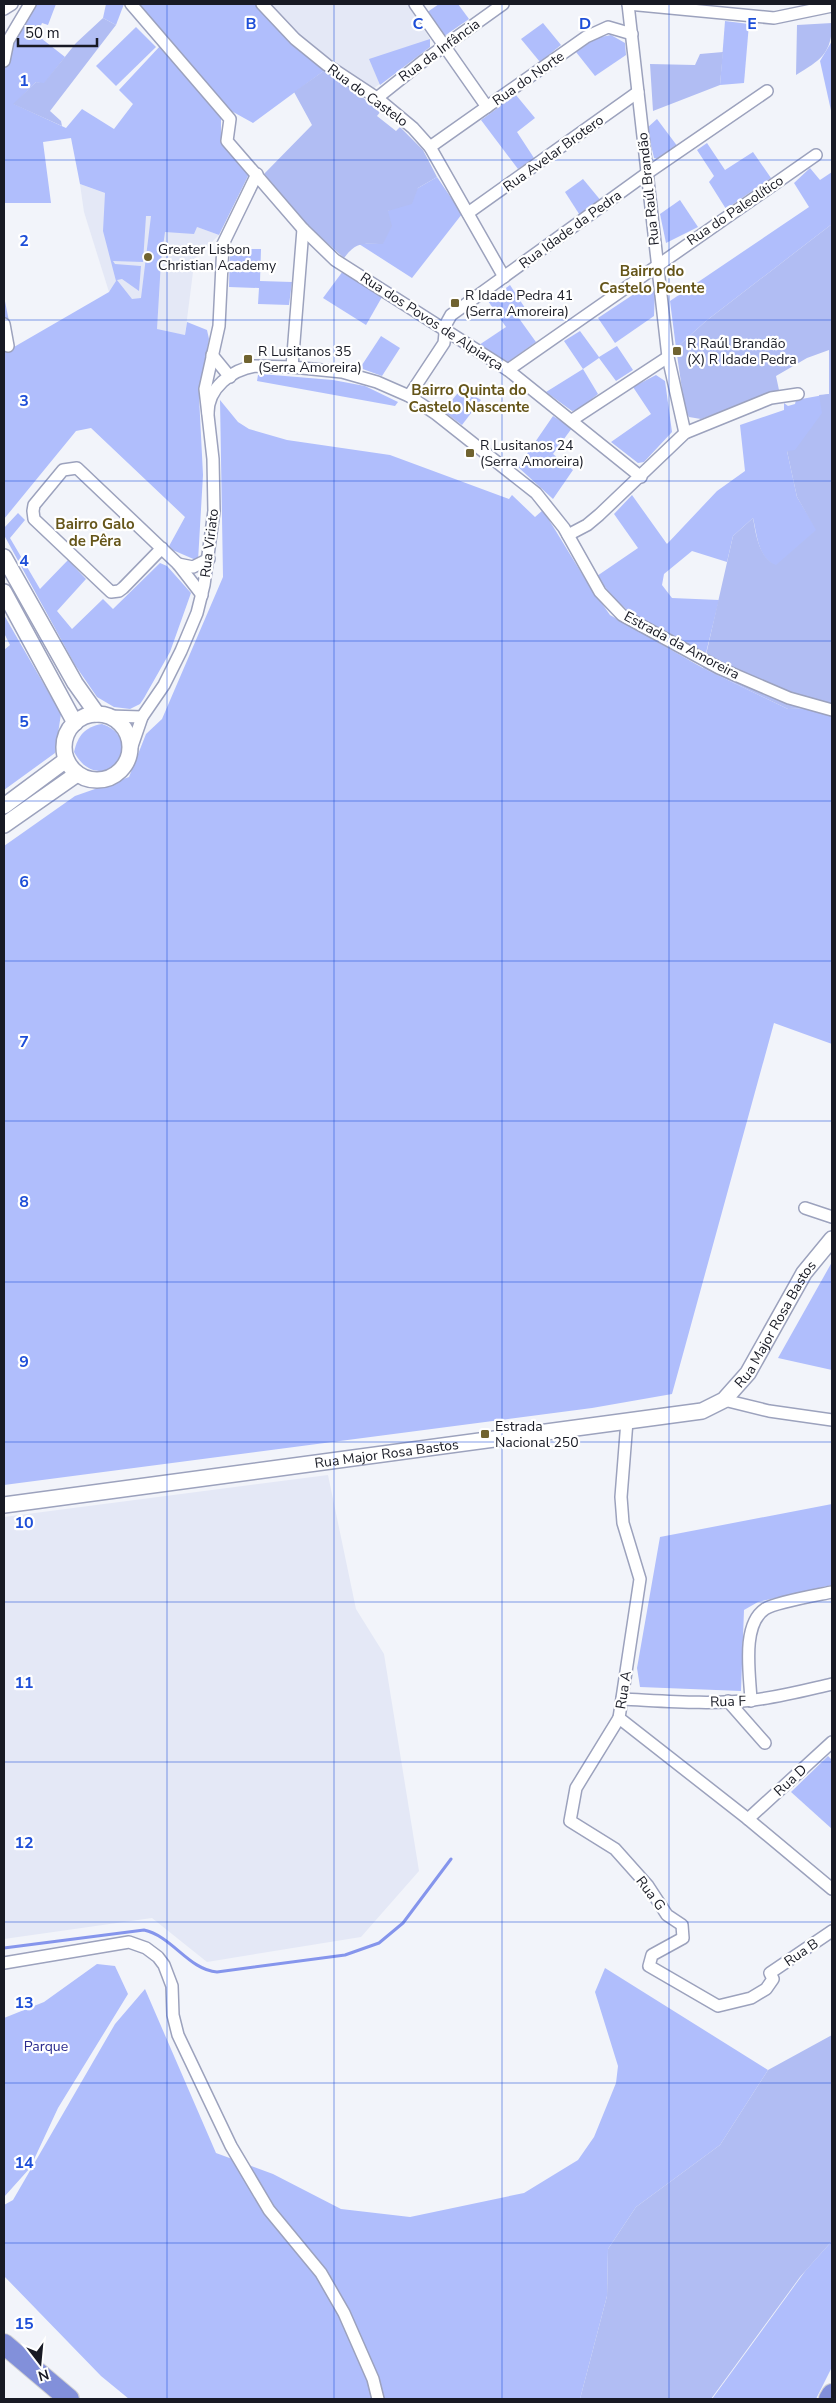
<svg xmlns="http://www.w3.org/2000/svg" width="836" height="2403" viewBox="0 0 836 2403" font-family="'Nunito Sans',sans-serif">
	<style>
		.built { fill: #e4e8f6 }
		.green { fill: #b0befc; fill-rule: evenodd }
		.forest { fill: #b1bdf3 }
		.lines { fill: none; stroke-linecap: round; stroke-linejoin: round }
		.stream { stroke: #8595ec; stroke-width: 3 }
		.street-casing { stroke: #9ca2bd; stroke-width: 14 }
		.secondary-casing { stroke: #9ca2bd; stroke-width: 18 }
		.highway-casing { stroke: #d1d1d3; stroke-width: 22 }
		.street { stroke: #fff; stroke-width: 11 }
		.secondary { stroke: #fff; stroke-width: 15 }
		.highway { stroke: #8290da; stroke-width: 20 }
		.grid { fill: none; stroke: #1d4ed8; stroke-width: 1; stroke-opacity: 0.55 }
		.poi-dot { fill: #706330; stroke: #fff; stroke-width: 2 }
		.labels { text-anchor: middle; stroke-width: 4.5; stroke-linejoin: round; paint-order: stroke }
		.street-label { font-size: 14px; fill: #181a24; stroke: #fff }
		.poi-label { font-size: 14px; fill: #181a24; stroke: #fff; text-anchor: start }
		.park-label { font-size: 14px; fill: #2b2c8e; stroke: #fff }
		.neighbourhood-label { font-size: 15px; font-weight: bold; fill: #655519; stroke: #fff }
		.grid-label { font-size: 16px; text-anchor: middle; font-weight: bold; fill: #1d4ed8; stroke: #fff; stroke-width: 4.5; stroke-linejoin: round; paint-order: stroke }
	</style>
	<rect width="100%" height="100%" fill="#f2f4fa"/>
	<!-- built -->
	<g class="built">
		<path d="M256 4H407L430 39V47L362 97 325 70 277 27Z"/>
		<path d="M80 184 219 235 192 262 191 271 193 272 185 335 160 331 109 292 84 212Z"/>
		<path d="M328 1475 356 1609 384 1654 419 1871 361 1937 207 1962 152 1918 4 1939V1517Z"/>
	</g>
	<!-- green -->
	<g class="green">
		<path d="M36 4H56L48 25 42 23 37 35 65 57 44 84 36 82 14 104 66 128 82 109 114 129 133 104 119 90 161 45 221 117V138L224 145 249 174 219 235 197 227 194 234 165 232 161 261 157 329 185 335 187 322 207 330 209 339 199 396 203 475 198 561 168 548 185 517 91 428 76 431 4 519V296L14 347 109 292 116 281 103 231 105 193 80 184 71 138 43 142 51 203H4V73L10 47ZM146 216H151L141 298 132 299 117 280 122 279 139 291 141 266 115 264 113 261 143 262Z"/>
		<path d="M106 4H124L116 25 103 18Z"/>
		<path d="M136 4H256L277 28 325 70 253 123 226 108Z"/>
		<path d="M439 4H458L469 19 443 37 426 13Z"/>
		<path d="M725 21 749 24 744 83 720 85Z"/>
		<path d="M543 23 561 45 540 62 521 39Z"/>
		<path d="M136 27 156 47 116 86 96 66Z"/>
		<path d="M611 35 625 43 626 55 595 76 576 52 596 38Z"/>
		<path d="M430 39V47L380 85 369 59Z"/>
		<path d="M832 41V115L820 61Z"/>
		<path d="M516 95 535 118 517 132 534 158 518 169 481 120Z"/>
		<path d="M657 119 678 147 658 159 654 158 647 128Z"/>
		<path d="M707 143 725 170 753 152 771 178 726 209 709 182 714 176 697 150Z"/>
		<path d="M810 168 820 180 832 172V224L706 321 676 348 670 301 809 207 794 183Z"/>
		<path d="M437 177 462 214 412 278 359 244 383 243 388 211 418 188Z"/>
		<path d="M583 179 602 202 581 217 565 192Z"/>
		<path d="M680 200 698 227 666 243 660 214Z"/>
		<path d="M230 249H261L260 281 292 282 289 305 258 304 259 288 229 287Z"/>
		<path d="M343 271 382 297 366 325 323 298Z"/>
		<path d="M510 285 527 311 518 317 536 342 508 362 479 345 506 327 488 301Z"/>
		<path d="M646 286 655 292 654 316 615 343 598 318Z"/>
		<path d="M580 331 599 357 617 346 633 370 616 381 599 358 583 369 598 394 578 410 572 411 546 392 583 369 564 341Z"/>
		<path d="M381 336 400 348 382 376 360 368Z"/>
		<path d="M261 374 333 380 365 386 398 402 395 406 257 381 258 375Z"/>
		<path d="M656 375 665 381 672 432 644 462 638 463 611 442 651 414 633 387Z"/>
		<path d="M462 388 481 400 462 425 443 411Z"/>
		<path d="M829 394 832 452 787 451 797 497 817 530 776 566C758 558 757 535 753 518L733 536 727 562 692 551 664 574 662 585 672 598 719 600 706 653C660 630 627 621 597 576L638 548 614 514 632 495 667 544 717 491 745 471 740 425 784 410V403L788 406 795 404 796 400Z"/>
		<path d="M220 400 238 422 249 429 287 440 390 455 509 499 512 495 535 517 543 510 587 582 610 615 703 668 788 709 832 708V1044L774 1023 672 1394 592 1408 4 1485V846L75 796 129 777 146 734 162 719 223 577Z"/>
		<path d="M553 416 572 428 553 454 573 470 553 499 518 467Z"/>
		<path d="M18 513 25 520 10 538 40 589 68 560 86 579 57 611 72 629 103 599 113 609 160 563 167 566 191 593 170 652 144 698 140 704 130 709 114 707 97 697 75 665 4 535V528Z"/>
		<path d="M4 615 61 714 55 753 4 790V650L10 645 4 633Z"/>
		<path d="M102 724C117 729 122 738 124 752L112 770C94 774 83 768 74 752 78 735 85 727 102 724Z"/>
		<path d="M832 1262V1370L778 1358Z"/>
		<path d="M832 1504V1585L758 1602 744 1610 741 1691 640 1687 637 1668 660 1537Z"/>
		<path d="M828 1756 832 1760V1829L791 1792Z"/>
		<path d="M97 1964 115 1966 128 1994 58 2108 30 2168 4 2197V2018L44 2002Z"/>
		<path d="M605 1968 768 2070 720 2145 636 2207 608 2249 607 2296 580 2399H129L101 2376 4 2276V2205L13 2200 115 2024 145 1989 216 2153 273 2174 341 2209 410 2217 524 2193 578 2160 594 2137 616 2083 618 2066 595 1992Z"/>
		<path d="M832 2241V2367L816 2399H712L806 2270Z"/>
	</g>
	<!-- forest -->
	<g class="forest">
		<path d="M103 18 116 25 50 111 61 121 62 126 13 104 36 82 44 83 76 43Z"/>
		<path d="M832 23C832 54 820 60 796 75L797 25Z"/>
		<path d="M723 52 720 85 653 111 650 64 695 65 700 54Z"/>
		<path d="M325 70 381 111 377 116 396 131 400 127 423 150 437 177 418 188 412 204 388 211 392 226 383 244C363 244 357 241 344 258L307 225 264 174 312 125 294 92Z"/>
		<path d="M832 224V708L788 709 703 668 733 536 753 518C756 535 759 558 776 565L816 530 797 497 787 451 795 450 822 413 819 395 829 394V350L807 358 776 376 779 390 701 419 689 417 685 410 676 348 706 321Z"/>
		<path d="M832 2035V2241L800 2277 711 2399H580L607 2296 608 2249 636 2207 720 2145 768 2070Z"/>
	</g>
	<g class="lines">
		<!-- stream -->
		<path class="stream" d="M4 1948 144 1930C172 1936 189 1970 217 1972L345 1955 379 1943 403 1923 451 1859"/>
		<defs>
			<g id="street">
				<path d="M131 4 230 119 227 141 303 229 335 260 508 370 641 477"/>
				<path d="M262 4 295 39 327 65 377 98 413 128 430 147 504 277"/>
				<path d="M415 4 487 107"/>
				<path d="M628 4 668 357 685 433"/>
				<path d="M628 4 774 18 832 6"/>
				<path d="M4 9 12 4"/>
				<path d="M4 61 8 41 30 4"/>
				<path d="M377 98 422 62 503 4"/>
				<path d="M430 147 586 37 608 27 632 34"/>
				<path d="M468 213 638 92"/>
				<path d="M4 324 8 346"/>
				<path d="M212 355 230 377"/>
				<path d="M292 367 303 229"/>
				<path d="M508 370 816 155"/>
				<path d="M409 396 444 343 446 324 451 315 646 174 767 91"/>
				<path d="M208 413C208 388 231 370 255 366L292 367 342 372 377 382 409 396 436 414 536 493 564 528 600 592 622 615 719 668 789 698 832 710"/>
				<path d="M572 420 668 357"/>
				<path d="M568 535 587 525 599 515 685 433 771 398 798 394"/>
				<path d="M162 548 123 588 119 591 111 592 34 519 33 511 34 505 63 470 77 468 178 564 202 595"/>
				<path d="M178 564 193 567 209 559"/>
				<path d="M108 716 142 717"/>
				<path d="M129 755 142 717 164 685 181 651 197 613 204 585 214 511 213 459 205 389 219 326 223 244 257 174"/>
				<path d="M805 1208 832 1217"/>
				<path d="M724 1400 769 1411 832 1420"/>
				<path d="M627 1421 621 1497 623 1523 640 1579 619 1718 748 1819 832 1889"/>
				<path d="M622 1699C665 1701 710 1705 753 1700 780 1697 806 1690 832 1684"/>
				<path d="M728 1701 765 1743"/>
				<path d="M751 1701C750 1675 741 1625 765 1609 776 1602 818 1595 832 1592"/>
				<path d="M619 1718 576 1788 570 1821 615 1849 648 1886 667 1915 682 1925 683 1938 652 1955 649 1966 718 2006 751 1998 766 1989 773 1979 770 1973 832 1931"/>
				<path d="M748 1819 832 1742"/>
				<path d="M4 1963 129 1942 146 1948 158 1957 164 1965 172 1986 173 2015 178 2035 231 2146 269 2210 321 2273 344 2313 373 2379 378 2399"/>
			</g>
			<g id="secondary">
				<path d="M4 557 75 683 97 714"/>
				<path d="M4 592 75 723"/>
				<circle cx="97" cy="747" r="33"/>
				<path d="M4 806 66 760"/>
				<path d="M4 825 77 774"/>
				<path id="s1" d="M4 1505 702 1411 724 1400 748 1373 804 1273 832 1239"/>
			</g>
			<g id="highway">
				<path d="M4 2344 69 2399"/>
				<path d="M829 2399 832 2394"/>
			</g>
		</defs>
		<!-- street casing -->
		<use href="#street" class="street-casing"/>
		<!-- secondary casing -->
		<use href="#secondary" class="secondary-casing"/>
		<!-- highway casing -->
		<use href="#highway" class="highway-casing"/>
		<!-- street -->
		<use href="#street" class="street"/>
		<!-- secondary -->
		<use href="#secondary" class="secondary"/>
		<!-- highway -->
		<use href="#highway" class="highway"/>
	</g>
	<!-- grid -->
	<path class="grid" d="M167 4V2399M334 4V2399M502 4V2399M669 4V2399M4 160H832M4 320H832M4 481H832M4 641H832M4 801H832M4 961H832M4 1121H832M4 1282H832M4 1442H832M4 1602H832M4 1762H832M4 1922H832M4 2083H832M4 2243H832"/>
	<!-- markers -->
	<g class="poi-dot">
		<circle cx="148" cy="257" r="5"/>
		<rect x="450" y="298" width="10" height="10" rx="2.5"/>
		<rect x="672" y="346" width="10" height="10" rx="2.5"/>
		<rect x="243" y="354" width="10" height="10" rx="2.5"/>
		<rect x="465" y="448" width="10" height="10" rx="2.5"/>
		<rect x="480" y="1429" width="10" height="10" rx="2.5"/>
	</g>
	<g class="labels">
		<!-- street labels -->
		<g class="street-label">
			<text transform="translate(439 50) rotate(-36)" y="5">Rua da Infância</text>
			<text transform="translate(528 78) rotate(-35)" y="5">Rua do Norte</text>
			<text transform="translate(368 95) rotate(36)" y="5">Rua do Castelo</text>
			<text transform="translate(553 153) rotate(-36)" y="5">Rua Avelar Brotero</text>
			<text transform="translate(648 189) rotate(-96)" y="5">Rua Raúl Brandão</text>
			<text transform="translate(735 210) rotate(-34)" y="5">Rua do Paleolítico</text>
			<text transform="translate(570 229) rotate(-36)" y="5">Rua Idade da Pedra</text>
			<text transform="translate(432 321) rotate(33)" y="5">Rua dos Povos de Alpiarça</text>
			<text transform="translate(209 543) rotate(-83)" y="5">Rua Viriato</text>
			<text transform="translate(682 645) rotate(28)" y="5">Estrada da Amoreira</text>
			<text dy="5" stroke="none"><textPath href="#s1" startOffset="821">Rua Major Rosa Bastos</textPath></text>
			<text dy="5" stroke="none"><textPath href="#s1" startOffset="386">Rua Major Rosa Bastos</textPath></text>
			<text transform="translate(623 1690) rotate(-81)" y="5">Rua A</text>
			<text transform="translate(728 1701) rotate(-2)" y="5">Rua F</text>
			<text transform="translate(790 1780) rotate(-43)" y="5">Rua D</text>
			<text transform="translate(651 1893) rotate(53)" y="5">Rua G</text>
			<text transform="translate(801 1952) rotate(-34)" y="5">Rua B</text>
		</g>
		<!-- poi labels -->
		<g class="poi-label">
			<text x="158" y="254">Greater Lisbon<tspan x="158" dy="16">Christian Academy</tspan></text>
			<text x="465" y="300">R Idade Pedra 41<tspan x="465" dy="16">(Serra Amoreira)</tspan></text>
			<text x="687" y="348">R Raúl Brandão<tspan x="687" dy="16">(X) R Idade Pedra</tspan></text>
			<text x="258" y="356">R Lusitanos 35<tspan x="258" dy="16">(Serra Amoreira)</tspan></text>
			<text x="480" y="450">R Lusitanos 24<tspan x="480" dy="16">(Serra Amoreira)</tspan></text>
			<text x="495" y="1431">Estrada<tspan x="495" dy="16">Nacional 250</tspan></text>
		</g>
		<!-- park labels -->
		<g class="park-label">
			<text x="46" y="2051">Parque</text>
		</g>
		<!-- neighbourhood labels -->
		<g class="neighbourhood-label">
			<text x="652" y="276">Bairro do<tspan x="652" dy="17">Castelo Poente</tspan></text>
			<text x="469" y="395">Bairro Quinta do<tspan x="469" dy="17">Castelo Nascente</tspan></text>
			<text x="95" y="529">Bairro Galo<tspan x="95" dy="17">de Pêra</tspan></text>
		</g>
	</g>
	<g class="grid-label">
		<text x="251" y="29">B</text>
		<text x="418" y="29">C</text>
		<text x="585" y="29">D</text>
		<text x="752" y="29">E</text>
		<text x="24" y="86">1</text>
		<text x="24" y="246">2</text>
		<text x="24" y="406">3</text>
		<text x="24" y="566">4</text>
		<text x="24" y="727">5</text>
		<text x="24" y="887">6</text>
		<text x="24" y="1047">7</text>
		<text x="24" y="1207">8</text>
		<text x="24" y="1367">9</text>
		<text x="24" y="1528">10</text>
		<text x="24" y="1688">11</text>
		<text x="24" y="1848">12</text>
		<text x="24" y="2008">13</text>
		<text x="24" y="2168">14</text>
		<text x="24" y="2329">15</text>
	</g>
	<!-- border -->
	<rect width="836" height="2403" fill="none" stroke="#181a24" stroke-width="10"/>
	<!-- north arrow -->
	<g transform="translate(40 2363) rotate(164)" stroke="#ffffff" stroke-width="4" paint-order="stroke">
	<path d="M0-4L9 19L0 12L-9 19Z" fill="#181a24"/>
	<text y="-8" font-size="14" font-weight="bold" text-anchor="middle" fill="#181a24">N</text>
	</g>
	<!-- scale -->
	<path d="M18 38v8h79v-8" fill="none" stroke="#181a24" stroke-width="2.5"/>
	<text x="25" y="38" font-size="15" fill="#181a24" stroke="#ffffff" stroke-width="4" paint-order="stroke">50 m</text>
</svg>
